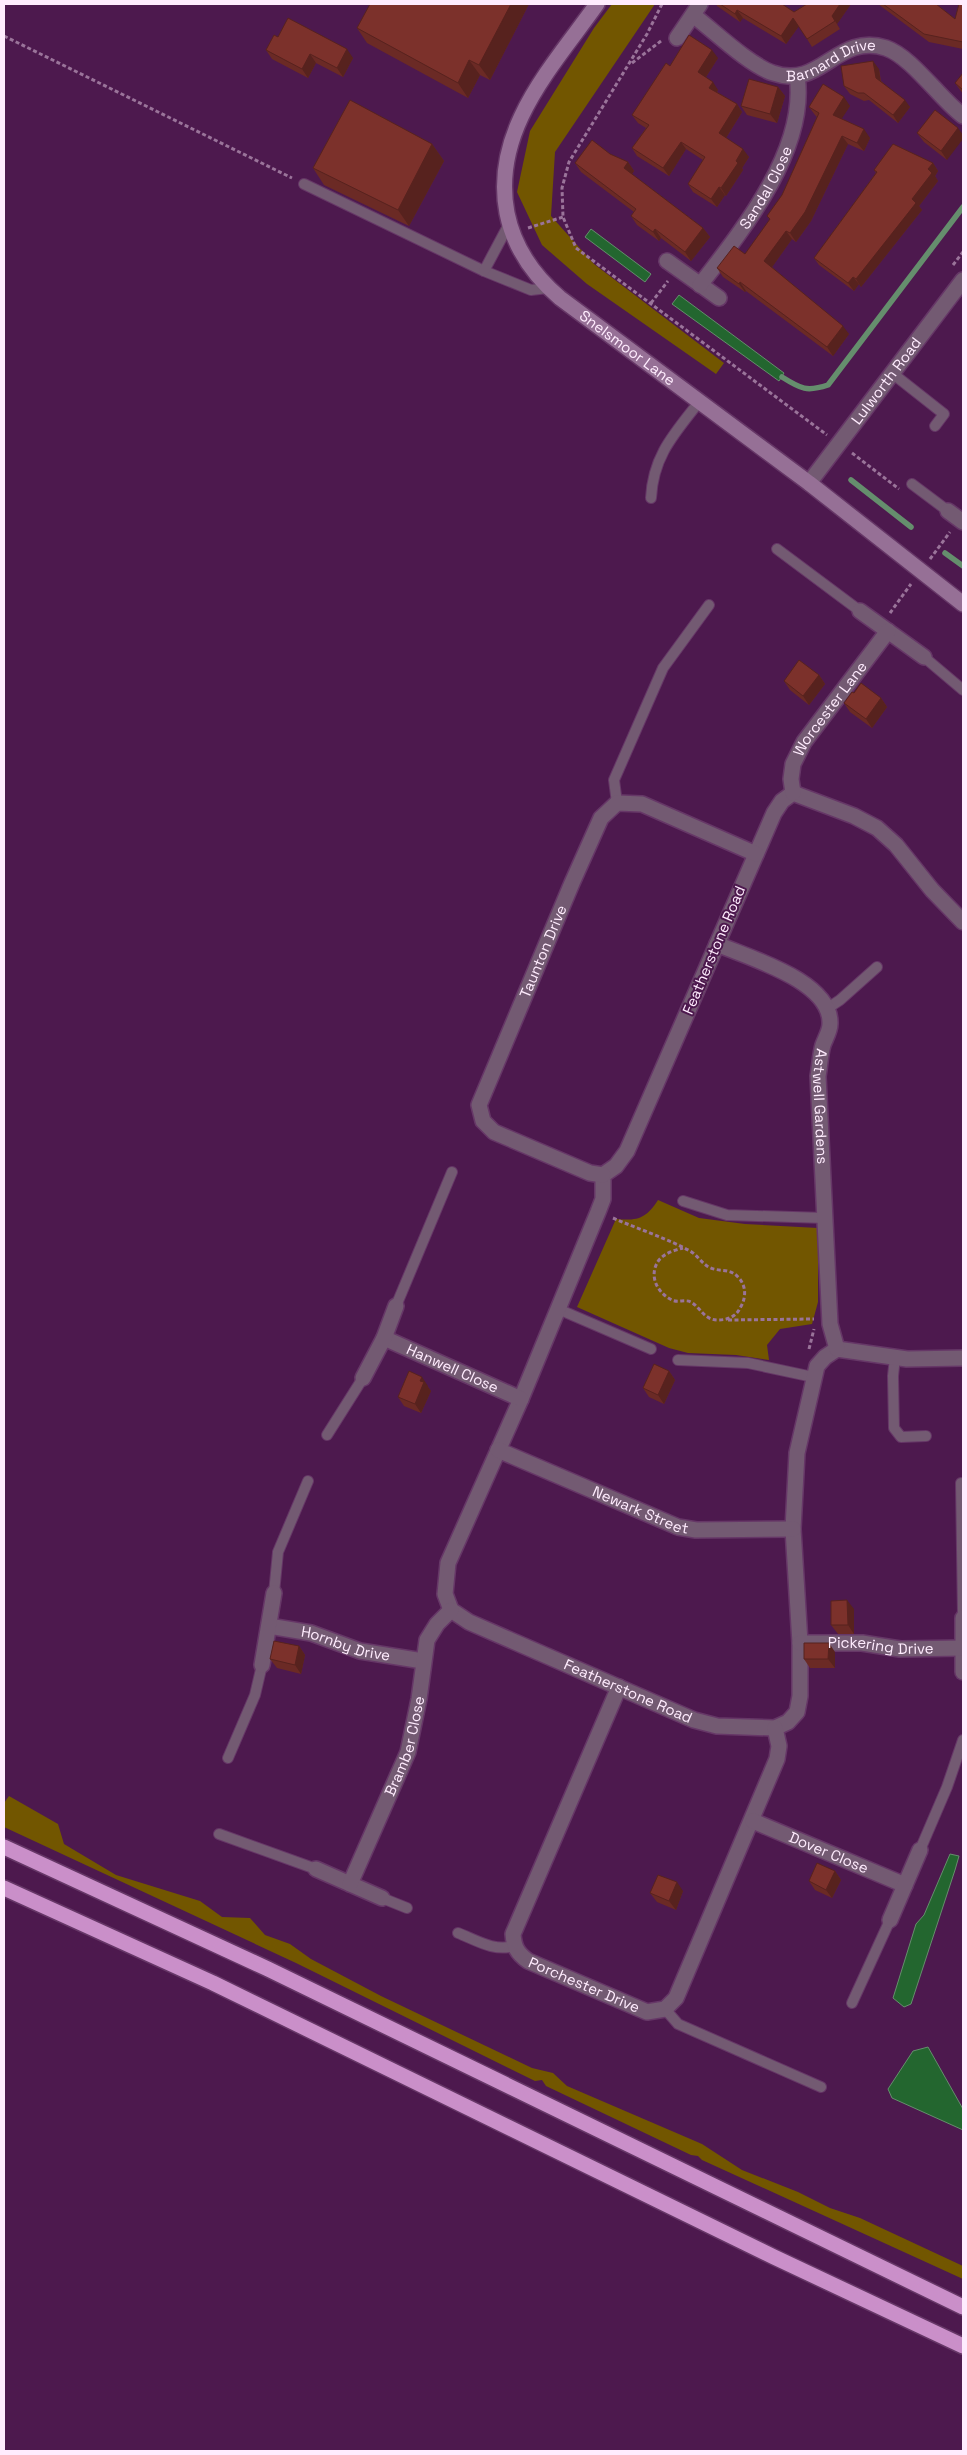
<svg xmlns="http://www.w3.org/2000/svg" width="967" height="2455" viewBox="0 0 967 2455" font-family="'Space Grotesk',sans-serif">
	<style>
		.green { fill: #725600 }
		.water { fill: #23662f; stroke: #658e6d }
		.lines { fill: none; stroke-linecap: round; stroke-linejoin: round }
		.stream { stroke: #658e6d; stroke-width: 5.5 }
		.lane-casing { stroke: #663767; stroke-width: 12 }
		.street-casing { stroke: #663767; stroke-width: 18 }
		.secondary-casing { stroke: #663767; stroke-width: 18 }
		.highway-casing { stroke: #663767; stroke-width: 18 }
		.path { stroke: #9a749a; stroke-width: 3; stroke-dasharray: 4 2.5; stroke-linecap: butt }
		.lane { stroke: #735a72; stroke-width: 10 }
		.street { stroke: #735a72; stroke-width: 15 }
		.secondary { stroke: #967096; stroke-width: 15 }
		.highway { stroke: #ca8fc9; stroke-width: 15 }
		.wall { fill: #6b2a25 }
		.shaded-wall { fill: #57221e }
		.building { fill: #7c312b; stroke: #57221e }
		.labels { text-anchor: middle; stroke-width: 4; stroke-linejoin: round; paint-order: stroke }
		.street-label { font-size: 15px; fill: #ffecfe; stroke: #4d194e }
	</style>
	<rect width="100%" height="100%" fill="#4d194e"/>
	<!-- green -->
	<g class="green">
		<path d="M612 4H655L555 152 551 216 594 264 724 363 716 374 587 284 542 245 517 192 530 131 594 28Z"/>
		<path d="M658 1200 699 1218 745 1224 818 1228V1302L812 1324 780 1329 767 1345 769 1360 736 1355 688 1353 669 1348 577 1307 616 1219C637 1221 646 1219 658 1200Z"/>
		<path d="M9 1796 58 1824 64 1844 116 1875 200 1901 222 1917 250 1918 265 1935 290 1944 311 1959 381 1996 532 2068 553 2073 567 2086 702 2144 742 2170 798 2192 830 2208 860 2218 963 2266V2279L702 2160 698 2156 691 2155 546 2086 542 2080 535 2081 296 1963 4 1827V1803Z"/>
	</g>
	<!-- water -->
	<g class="water">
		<path d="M591 229 651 274 645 282 585 237Z"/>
		<path d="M679 295 784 373 779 381 672 304Z"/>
		<path d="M950 1854 959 1856 955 1870 911 2004 904 2007 893 1998 916 1924 924 1915Z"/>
		<path d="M928 2047 963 2109V2130L892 2098 888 2089 913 2051Z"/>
	</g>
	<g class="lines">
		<!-- stream -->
		<g class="stream">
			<path d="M782 377C801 389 807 392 828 385L963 207"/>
			<path d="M851 480 911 527"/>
			<path d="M945 553 963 566"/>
		</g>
		<defs>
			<g id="lane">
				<path d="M304 184 484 271 531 290 548 288"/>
				<path d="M484 271 509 224"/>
				<path d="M892 373 944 414 935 426"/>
				<path d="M912 484 948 511"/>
				<path d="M651 498C653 456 674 434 699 402"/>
				<path d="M777 549 860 611"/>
				<path d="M924 657 963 690"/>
				<path d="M617 803 614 780 663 668 709 605"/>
				<path d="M828 1008 840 1000 877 967"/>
				<path d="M683 1201 727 1215 825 1218"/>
				<path d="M396 1306 452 1172"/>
				<path d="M558 1309 651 1349"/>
				<path d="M895 1357 893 1376 894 1428 901 1437 926 1436"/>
				<path d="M678 1360 748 1363 813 1377"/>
				<path d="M327 1435 363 1378"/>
				<path d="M961 1483 963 1618"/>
				<path d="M274 1593 278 1552 308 1481"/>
				<path d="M228 1758 255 1695 262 1665"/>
				<path d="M219 1834 316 1869"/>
				<path d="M920 1850 947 1787 963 1740"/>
				<path d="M382 1898 407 1908"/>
				<path d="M458 1933C476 1940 494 1952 514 1946"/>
				<path d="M852 2003 890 1920"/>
				<path d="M665 2009 678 2024 821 2087"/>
			</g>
			<g id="street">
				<path id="s1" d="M693 15C714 31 749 65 773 73 821 90 837 32 886 48 912 57 940 99 963 116"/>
				<path d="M677 38 700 4"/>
				<path d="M667 261 719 298"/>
				<path id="s2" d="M700 285C742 231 808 149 797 76"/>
				<path id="s3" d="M809 483 963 280"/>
				<path d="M948 511 963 522"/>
				<path d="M860 611 924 657"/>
				<path id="s4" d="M793 793 782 801 774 813 627 1151 616 1166 603 1175V1199L598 1212 521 1399 448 1563 445 1594 451 1610 469 1622 694 1720 717 1726 775 1728 788 1722 797 1712 800 1696V1643L793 1529 797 1453 817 1366 825 1357 837 1349 907 1359 963 1358"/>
				<path d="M793 793 854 816 877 828 896 845 932 890 963 922"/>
				<path id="s5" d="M793 793 791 779 793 764 804 742 888 631"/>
				<path id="s6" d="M717 944C749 958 832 981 830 1024 830 1031 825 1039 823 1045 820 1055 820 1066 818 1076L830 1324 837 1349"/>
				<path id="s7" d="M603 1175 590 1173 494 1132 483 1121 479 1105 572 883 601 818 617 803 642 804 756 854"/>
				<path id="s8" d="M384 1338 521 1399"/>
				<path d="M363 1378 384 1338 396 1306"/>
				<path id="s9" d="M498 1450 678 1527 696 1530 793 1529"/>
				<path d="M963 1618V1672"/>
				<path id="s10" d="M269 1626 311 1633 360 1651 423 1661"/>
				<path id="s11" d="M800 1643H862L900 1649 962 1648"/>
				<path d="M262 1665 274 1593"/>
				<path id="s12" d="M619 1687 513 1934C514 1947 517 1953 528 1961L647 2012 665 2009 676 1998 777 1759 779 1746 775 1728"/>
				<path id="s13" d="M753 1821 905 1885"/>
				<path d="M316 1869 382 1898"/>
				<path id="s14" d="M350 1884 408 1752 419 1699 427 1640 437 1624 451 1610"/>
				<path d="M890 1920 920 1850"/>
			</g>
			<g id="secondary">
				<path id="s15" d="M597 4C553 66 491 130 507 213 514 248 533 275 560 298L809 483 963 604"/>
			</g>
			<g id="highway">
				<path d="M4 1847 268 1969 963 2307"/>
				<path d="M4 1888 213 1983 774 2257 963 2346"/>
			</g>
		</defs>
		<!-- lane casing -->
		<use href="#lane" class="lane-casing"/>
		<!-- street casing -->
		<use href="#street" class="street-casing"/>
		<!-- secondary casing -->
		<use href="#secondary" class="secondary-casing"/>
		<!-- highway casing -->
		<use href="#highway" class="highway-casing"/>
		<!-- path -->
		<g class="path">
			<path d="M662 4 647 34 569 162 562 188 563 217 576 248 827 435"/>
			<path d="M4 36 292 178"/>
			<path d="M632 63 661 41"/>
			<path d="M528 228 563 217"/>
			<path d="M953 265 963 252"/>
			<path d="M651 303 668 281"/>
			<path d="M852 453 899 489"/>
			<path d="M930 559 950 532"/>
			<path d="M890 613 911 584"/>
			<path d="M613 1218C638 1229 666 1238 690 1251 697 1255 701 1262 707 1266 717 1273 729 1267 738 1277 747 1286 746 1299 740 1308 736 1317 727 1320 718 1320 704 1320 701 1308 691 1302 685 1299 678 1303 672 1300 657 1293 648 1275 659 1260 665 1253 675 1250 683 1248"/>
			<path d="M728 1320 814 1319"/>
			<path d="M809 1349 814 1329"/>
		</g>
		<!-- lane -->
		<use href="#lane" class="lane"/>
		<!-- street -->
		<use href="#street" class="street"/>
		<!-- secondary -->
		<use href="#secondary" class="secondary"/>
		<!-- highway -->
		<use href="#highway" class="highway"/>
	</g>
	<!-- wall -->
	<g class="wall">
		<path d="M529 4 490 80 480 75 468 98 367 43 357 28Z"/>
		<path d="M716 4H782L794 12 807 4H851L837 24 840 29 812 47 799 26 786 44 743 18 740 22 717 6Z"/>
		<path d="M878 4H936L955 19 963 4V49L929 42Z"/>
		<path d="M278 37 353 58 343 77 316 63 308 78 272 59 266 50Z"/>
		<path d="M718 58 706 77 718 90 717 92 737 104 742 112 726 138 749 157 742 168 743 170 726 196 725 195 717 207 693 192 688 184 703 160 686 149 669 176 637 156 632 148 646 128 638 123 632 115 670 66Z"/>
		<path d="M879 69 881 81 910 107 898 123 869 100 864 101 850 94 844 86Z"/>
		<path d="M963 73V94L955 83Z"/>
		<path d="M778 87 785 96 777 123 747 115 741 106Z"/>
		<path d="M850 106 841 119 870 138 864 151 848 144 811 221 796 242 792 239 772 267 849 334 833 356 746 291 745 292 723 277 717 268 745 254 770 220 767 216 782 195 817 117 815 115 809 107Z"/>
		<path d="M935 110 947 160 924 142 917 133Z"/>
		<path d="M432 144 444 161 409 226 324 185 313 168Z"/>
		<path d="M610 154 628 162 634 171 632 174 703 228 710 237 691 261 661 238 659 241 637 225 631 216 634 212 581 172 575 163Z"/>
		<path d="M933 163 938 171 935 176 938 181 919 206 922 210 861 287 859 284 854 291 819 265 814 258 876 173 874 170Z"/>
		<path d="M819 675 825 684 809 705 790 690 784 681Z"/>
		<path d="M881 698 887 707 872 728 850 712 844 703Z"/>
		<path d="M669 1371 675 1380 664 1404 649 1397 643 1388Z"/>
		<path d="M428 1386V1387L431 1391 421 1413 404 1406 398 1397Z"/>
		<path d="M854 1609V1634H838L831 1625Z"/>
		<path d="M299 1646 305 1655 301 1674 277 1668 270 1659Z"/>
		<path d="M835 1652V1668H810L804 1659Z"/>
		<path d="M835 1871 841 1880 832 1898 815 1890 809 1881Z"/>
		<path d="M683 1891 676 1910 657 1902 650 1893Z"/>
	</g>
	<!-- shaded-wall -->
	<g class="shaded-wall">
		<path d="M511 4H529L490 80 479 65Z"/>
		<path d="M840 4H851L837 24 840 29 832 16Z"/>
		<path d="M737 10 743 18 740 22 735 14Z"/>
		<path d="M793 18 799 26 786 44 781 36Z"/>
		<path d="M347 49 353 58 343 77 337 68Z"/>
		<path d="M712 50 718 58 704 80 698 72Z"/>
		<path d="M310 54 316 63 308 78 302 69Z"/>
		<path d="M469 60 480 75 468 98 458 83Z"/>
		<path d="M873 61 879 69 881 85 876 78Z"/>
		<path d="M713 82 718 90 715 95 709 88Z"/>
		<path d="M778 87 785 96 777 123 770 114Z"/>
		<path d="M844 97 850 106 839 123 833 115Z"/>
		<path d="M905 100 910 107 898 123 893 115Z"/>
		<path d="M737 104 742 112 724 141 719 133Z"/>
		<path d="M958 128 963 135V139L947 160 941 151Z"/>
		<path d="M864 129 870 138 864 151 857 143Z"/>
		<path d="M842 136 848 144 811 221 796 242 790 233Z"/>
		<path d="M681 142 686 149 669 176 663 168Z"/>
		<path d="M432 144 444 161 409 226 398 210Z"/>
		<path d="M743 149 749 157 742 168 743 170 726 196 721 188 736 161Z"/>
		<path d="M628 162 634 171 630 177 624 168Z"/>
		<path d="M933 163 938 171 935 176 938 181 919 206 922 210 861 287 856 279 912 199 928 169Z"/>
		<path d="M719 187 725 195 717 207 711 199Z"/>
		<path d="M703 228 710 237 691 261 685 252Z"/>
		<path d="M655 229 661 238 659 241 653 232Z"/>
		<path d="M786 231 792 239 770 270 764 261Z"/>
		<path d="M853 277 859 284 854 291 848 283Z"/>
		<path d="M740 282 746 291 745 292 739 284Z"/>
		<path d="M843 326 849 334 833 356 827 347Z"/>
		<path d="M819 675 825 684 809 705 803 696Z"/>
		<path d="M881 698 887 707 872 728 866 719Z"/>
		<path d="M669 1371 675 1380 664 1404 658 1395Z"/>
		<path d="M422 1377 428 1386V1387L431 1391 421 1413 415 1404 420 1381Z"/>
		<path d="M847 1600 854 1609V1634L848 1625Z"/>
		<path d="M829 1643 835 1652V1668L828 1659Z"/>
		<path d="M299 1646 305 1655 301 1674 295 1665Z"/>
		<path d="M835 1871 841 1880 832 1898 826 1890Z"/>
		<path d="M677 1882 683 1891 676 1910 669 1901Z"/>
	</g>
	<!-- building -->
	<g class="building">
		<path d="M370 4H511L479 65 469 60 458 83 357 28Z"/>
		<path d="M720 4H782L794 12 807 4H840L832 16 835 21 807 39 793 18 781 36 737 10 735 14Z"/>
		<path d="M883 4H936L955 19 959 4H963V42L924 34Z"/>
		<path d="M288 18 347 49 337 68 310 54 302 69 266 50 274 35 278 37Z"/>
		<path d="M689 35 712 50 698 72 713 82 709 88 737 104 719 133 743 149 736 161 738 163 721 188 719 187 711 199 688 184 705 157 681 142 663 168 632 148 649 125 632 115 666 63 670 66Z"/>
		<path d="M873 61 876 78 905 100 893 115 864 93H858L844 86 841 66Z"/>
		<path d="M963 73V90L955 83Z"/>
		<path d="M749 79 778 87 770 114 741 106Z"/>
		<path d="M823 84 844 97 833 115 864 129 857 143 842 136 805 212 790 233 786 231 764 261 843 326 827 347 740 282 739 284 717 268 734 246 745 254 770 219 767 216 782 195 819 113 809 107Z"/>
		<path d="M350 100 432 144 398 210 313 168Z"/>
		<path d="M935 110 958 128 941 151 917 133Z"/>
		<path d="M592 140 610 154 628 162 624 168 703 228 685 252 655 229 653 232 631 216 636 209 575 163Z"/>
		<path d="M893 144 933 163 928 169 932 173 912 199 916 203 856 279 853 277 848 283 814 258 877 172 874 170Z"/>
		<path d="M799 660 819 675 803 696 784 681Z"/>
		<path d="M861 683 881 698 866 719 844 703 852 692 854 693Z"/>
		<path d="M654 1364 669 1371 658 1395 643 1388Z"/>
		<path d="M409 1371 422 1377 420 1381 424 1382 415 1404 398 1397Z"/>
		<path d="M847 1600 848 1625H831V1601Z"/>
		<path d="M274 1641 299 1646 295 1665 270 1659Z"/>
		<path d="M804 1643H829L828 1659H804Z"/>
		<path d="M817 1863 835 1871 826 1890 809 1881Z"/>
		<path d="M658 1875 677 1882 669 1901 650 1893Z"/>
	</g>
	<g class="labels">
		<!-- street labels -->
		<g class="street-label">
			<text dy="5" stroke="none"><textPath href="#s1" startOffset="161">Barnard Drive</textPath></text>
			<text dy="5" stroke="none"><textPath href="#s2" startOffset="118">Sandal Close</textPath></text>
			<text dy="5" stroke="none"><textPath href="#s15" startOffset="421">Snelsmoor Lane</textPath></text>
			<text dy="5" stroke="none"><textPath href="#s3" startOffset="128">Lulworth Road</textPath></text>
			<text dy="5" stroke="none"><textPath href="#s5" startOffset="96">Worcester Lane</textPath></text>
			<text transform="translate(714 950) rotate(-67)" y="5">Featherstone Road</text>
			<text dy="5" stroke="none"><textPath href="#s7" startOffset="316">Taunton Drive</textPath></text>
			<text dy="5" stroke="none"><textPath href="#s6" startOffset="230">Astwell Gardens</textPath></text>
			<text dy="5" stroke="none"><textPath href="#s8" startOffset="75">Hanwell Close</textPath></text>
			<text dy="5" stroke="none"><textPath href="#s9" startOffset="155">Newark Street</textPath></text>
			<text dy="5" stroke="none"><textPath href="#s10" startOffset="79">Hornby Drive</textPath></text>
			<text dy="5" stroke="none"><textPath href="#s11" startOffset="81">Pickering Drive</textPath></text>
			<text dy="5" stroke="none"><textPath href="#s4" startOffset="1094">Featherstone Road</textPath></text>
			<text dy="5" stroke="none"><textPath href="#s14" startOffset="149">Bramber Close</textPath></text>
			<text dy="5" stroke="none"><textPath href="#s13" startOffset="82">Dover Close</textPath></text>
			<text dy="5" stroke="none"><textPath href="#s12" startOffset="362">Porchester Drive</textPath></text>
		</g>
	</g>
	<!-- border -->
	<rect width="967" height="2455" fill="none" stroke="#ffecfe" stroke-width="10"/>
</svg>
